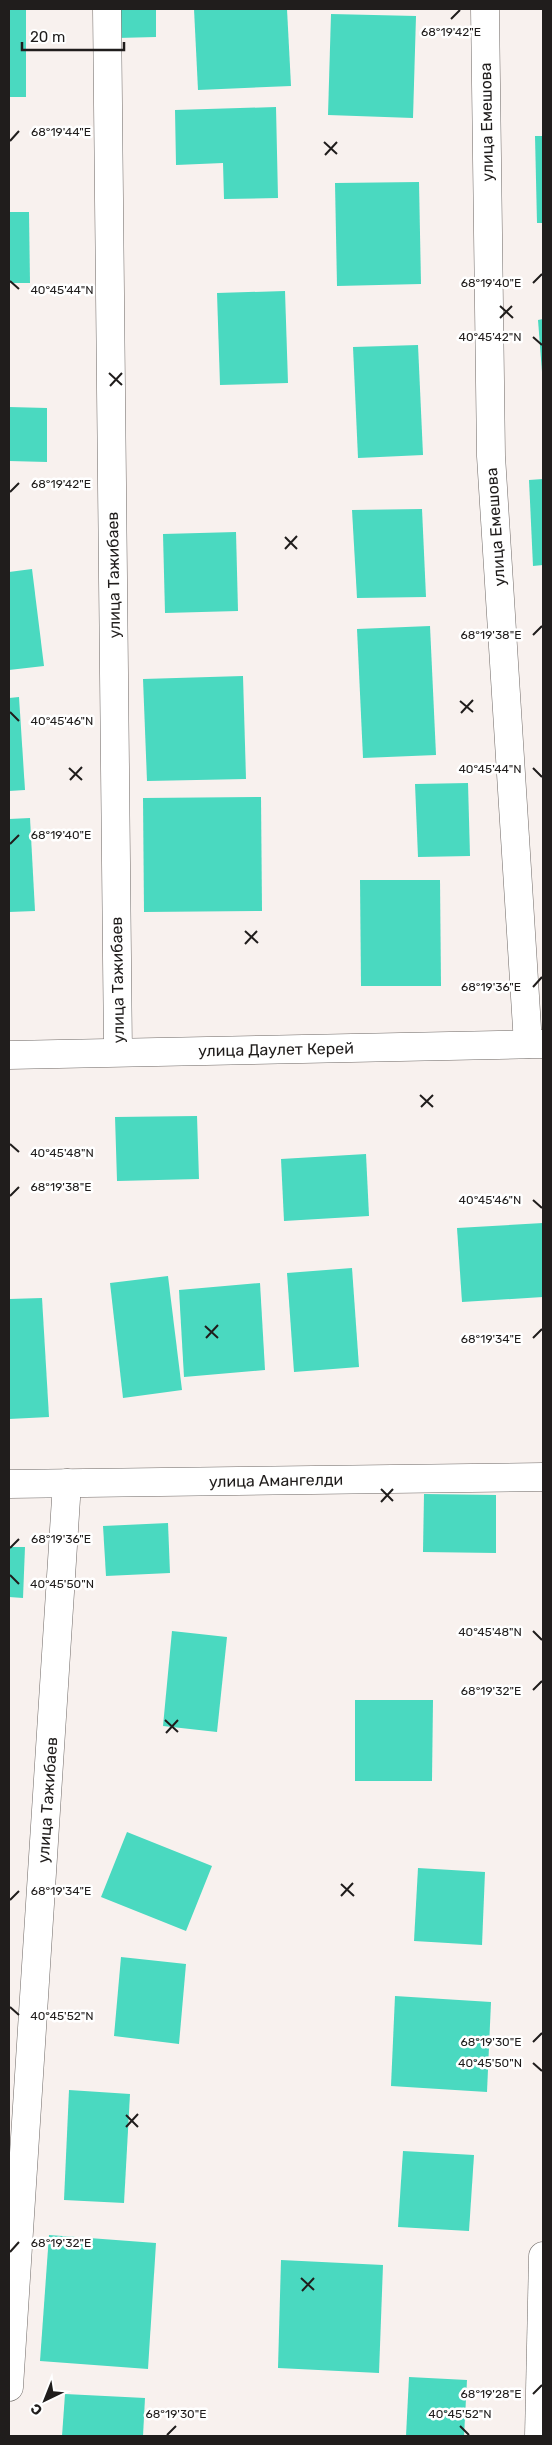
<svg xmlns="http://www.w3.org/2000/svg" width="552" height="2445" viewBox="0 0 552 2445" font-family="Rubik,sans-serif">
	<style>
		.building { fill: #4ad9c0 }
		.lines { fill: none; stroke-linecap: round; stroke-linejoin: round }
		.street-casing { stroke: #6f6966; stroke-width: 29 }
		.street { stroke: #fff; stroke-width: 28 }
		.ticks { fill: none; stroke: #201d1c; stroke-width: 2 }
		.labels { text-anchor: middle; stroke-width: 5; stroke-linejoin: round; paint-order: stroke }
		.street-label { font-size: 16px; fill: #201d1c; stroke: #fff }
		.ticks-label { font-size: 12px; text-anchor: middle; fill: #201d1c; stroke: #fff; stroke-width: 5; stroke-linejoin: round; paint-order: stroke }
	</style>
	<rect width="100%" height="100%" fill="#f8f1ee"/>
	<!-- building -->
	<g class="building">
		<rect x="9" y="9" width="17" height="88"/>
		<path d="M116 9H156V37L117 38Z"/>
		<path d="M194 9H287L291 86 198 90Z"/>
		<path d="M331 14 416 16 413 118 328 115Z"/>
		<path d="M276 107 278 198 224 199 223 163 176 165 175 110Z"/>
		<path d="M535 136H543V223H537Z"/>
		<path d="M419 182 421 284 337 286 335 183Z"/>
		<path d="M9 212H29L30 283H9Z"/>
		<path d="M285 291 288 383 220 385 217 293Z"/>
		<path d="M543 319V372H542L538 320Z"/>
		<path d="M418 345 423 455 358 458 353 347Z"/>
		<path d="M9 407 47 408V462L9 461Z"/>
		<path d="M543 479V565L533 566 529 480Z"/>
		<path d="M422 509 426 597 357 598 352 510Z"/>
		<path d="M236 532 238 611 165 613 163 534Z"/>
		<path d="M32 569 44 666 9 670V572Z"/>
		<path d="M430 626 436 755 363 758 357 629Z"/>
		<path d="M243 676 246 779 147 781 143 679Z"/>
		<path d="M19 697 25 790 9 791V698Z"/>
		<path d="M468 783 470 856 418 857 415 784Z"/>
		<path d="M261 797 262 911 144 912 143 798Z"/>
		<path d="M30 818 35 911 9 912V819Z"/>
		<path d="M360 880H440L441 986H361Z"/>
		<path d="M197 1116 199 1179 117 1181 115 1117Z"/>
		<path d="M366 1154 369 1216 284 1221 281 1159Z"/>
		<path d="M543 1223V1297L462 1302 457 1228Z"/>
		<path d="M352 1268 359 1367 294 1372 287 1273Z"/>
		<path d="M168 1276 182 1390 123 1398 110 1283Z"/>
		<path d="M260 1283 265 1370 184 1377 179 1290Z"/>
		<path d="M42 1298 49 1417 9 1419V1299Z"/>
		<path d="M424 1494 496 1495V1553L423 1552Z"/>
		<path d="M168 1523 170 1573 106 1576 103 1526Z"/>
		<path d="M9 1547H25L23 1598 9 1597Z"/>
		<path d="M172 1631 227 1637 217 1732 163 1726Z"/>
		<path d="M355 1700H433L432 1781H355Z"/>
		<path d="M127 1832 212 1866 186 1931 101 1897Z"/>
		<path d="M418 1868 485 1872 482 1945 414 1941Z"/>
		<path d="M121 1957 186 1964 179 2044 114 2036Z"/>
		<path d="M395 1996 491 2002 487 2092 391 2086Z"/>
		<path d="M69 2090 130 2094 124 2203 64 2200Z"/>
		<path d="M403 2151 474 2155 469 2231 398 2227Z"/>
		<path d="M49 2235 156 2243 148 2369 40 2361Z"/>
		<path d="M281 2260 383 2265 379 2373 278 2368Z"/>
		<path d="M409 2377 467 2380 464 2436H406Z"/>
		<path d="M65 2394 145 2398 143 2436H62Z"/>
	</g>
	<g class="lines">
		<defs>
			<g id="street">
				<path d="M107 9 118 1052"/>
				<path d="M485 9 491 456 528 1044"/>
				<path d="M9 1055 543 1044"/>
				<path d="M9 1484 543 1477"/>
				<path d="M9 2387 67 1483"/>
				<path d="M539 2436 543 2256"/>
			</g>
		</defs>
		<!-- street casing -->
		<use href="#street" class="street-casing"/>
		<!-- street -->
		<use href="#street" class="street"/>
	</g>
	<!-- ticks -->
	<path class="ticks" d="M451 19 460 10M10 141 19 131M324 142 337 154M325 155 337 142M10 281 19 289M533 283 542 274M500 306 513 318M500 318 512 306M533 337 542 345M109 373 122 385M110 386 122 373M10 492 19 483M285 537 297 549M285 549 297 536M533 635 542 626M460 701 473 712M10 712 19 721M461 713 473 700M69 768 82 780M533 768 542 777M70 780 82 767M10 844 19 835M245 931 258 943M245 944 257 931M533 987 542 977M420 1095 433 1107M421 1107 433 1095M10 1144 19 1152M10 1196 19 1187M533 1200 542 1208M205 1326 218 1338M206 1338 218 1325M533 1338 542 1329M381 1489 393 1501M381 1502 393 1489M10 1548 19 1539M10 1575 19 1584M533 1631 542 1640M533 1690 542 1681M165 1720 178 1732M166 1733 178 1720M341 1884 354 1896M341 1896 353 1883M10 1900 19 1891M10 2007 19 2015M533 2042 542 2033M533 2063 542 2071M126 2115 138 2127M126 2127 138 2114M10 2252 19 2242M301 2278 314 2290M302 2291 314 2278M533 2394 542 2385M460 2426 469 2435M167 2435 176 2426"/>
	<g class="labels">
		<!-- street labels -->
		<g class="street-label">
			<text transform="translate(486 122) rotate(-91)" y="6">улица Емешова</text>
			<text transform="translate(495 527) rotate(-94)" y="6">улица Емешова</text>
			<text transform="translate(113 575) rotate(-91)" y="6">улица Тажибаев</text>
			<text transform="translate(117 980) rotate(-91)" y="6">улица Тажибаев</text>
			<text transform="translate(276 1049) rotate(-1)" y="6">улица Даулет Керей</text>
			<text transform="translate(276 1480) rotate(-1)" y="6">улица Амангелди</text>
			<text transform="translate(47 1800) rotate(-86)" y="6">улица Тажибаев</text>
		</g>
	</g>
	<g class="ticks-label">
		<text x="451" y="36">68°19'42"E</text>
		<text x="61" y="136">68°19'44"E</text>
		<text x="491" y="287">68°19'40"E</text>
		<text x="62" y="294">40°45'44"N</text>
		<text x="490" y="341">40°45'42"N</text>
		<text x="61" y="488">68°19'42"E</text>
		<text x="491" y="639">68°19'38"E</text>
		<text x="62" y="725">40°45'46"N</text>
		<text x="490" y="773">40°45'44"N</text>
		<text x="61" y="839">68°19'40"E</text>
		<text x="491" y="991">68°19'36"E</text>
		<text x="62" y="1157">40°45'48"N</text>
		<text x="61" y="1191">68°19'38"E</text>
		<text x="490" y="1204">40°45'46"N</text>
		<text x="491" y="1343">68°19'34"E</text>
		<text x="61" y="1543">68°19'36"E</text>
		<text x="62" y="1588">40°45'50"N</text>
		<text x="490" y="1636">40°45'48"N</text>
		<text x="491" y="1695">68°19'32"E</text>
		<text x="61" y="1895">68°19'34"E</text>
		<text x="62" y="2020">40°45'52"N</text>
		<text x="491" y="2046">68°19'30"E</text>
		<text x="490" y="2067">40°45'50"N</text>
		<text x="61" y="2247">68°19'32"E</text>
		<text x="491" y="2398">68°19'28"E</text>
		<text x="176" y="2418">68°19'30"E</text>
		<text x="460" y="2418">40°45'52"N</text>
	</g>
	<!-- border -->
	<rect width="552" height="2445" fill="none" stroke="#201d1c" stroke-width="20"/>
	<!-- north arrow -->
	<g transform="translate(45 2400) rotate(223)" stroke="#ffffff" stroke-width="4" paint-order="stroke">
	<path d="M0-4L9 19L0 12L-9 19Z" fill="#201d1c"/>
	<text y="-8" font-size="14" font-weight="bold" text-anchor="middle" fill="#201d1c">С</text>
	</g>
	<!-- scale -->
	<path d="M22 42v8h102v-8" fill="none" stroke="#201d1c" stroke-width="2.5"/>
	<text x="30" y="42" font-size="15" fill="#201d1c" stroke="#ffffff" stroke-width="4" paint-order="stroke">20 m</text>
</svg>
